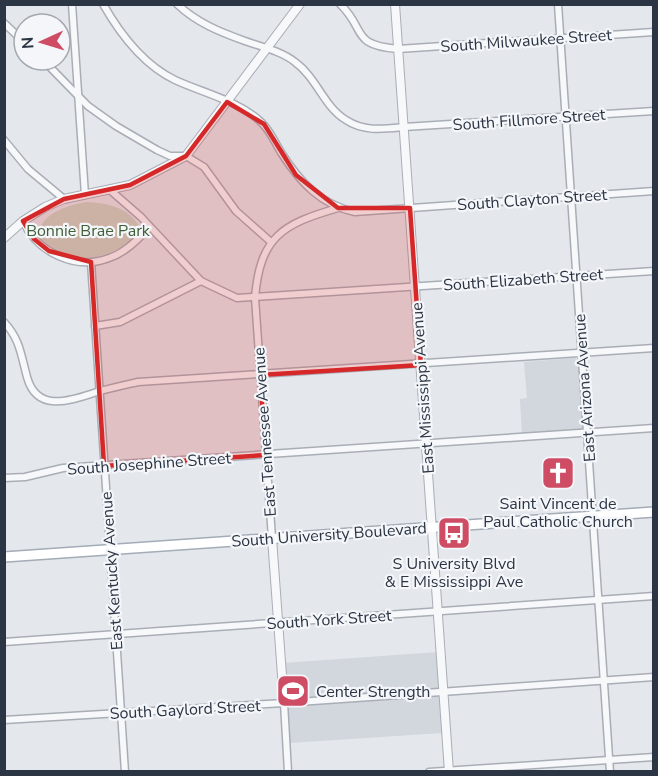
<svg xmlns="http://www.w3.org/2000/svg" width="658" height="776" viewBox="0 0 658 776" font-family="'Nunito Sans',sans-serif">
	<style>
		.built { fill: #d2d6dd }
		.park { fill: #cad5c5 }
		.lines { fill: none; stroke-linecap: round; stroke-linejoin: round }
		.minor-casing { stroke: #a9aeb6; stroke-width: 9 }
		.tertiary-casing { stroke: #a9aeb6; stroke-width: 10 }
		.primary-casing { stroke: #a3acb7; stroke-width: 12 }
		.minor { stroke: #f7f8fa; stroke-width: 6 }
		.tertiary { stroke: #f7f8fa; stroke-width: 8 }
		.primary { stroke: #fff; stroke-width: 9 }
		.marked { fill: #d62828; fill-opacity: 0.2; stroke: #d62828; stroke-width: 4.5; stroke-linejoin: round }
		.labels { text-anchor: middle; stroke-width: 4.5; stroke-linejoin: round; paint-order: stroke }
		.street-label { font-size: 16px; fill: #2b3544; stroke: #f4f6f9 }
		.park-label { font-size: 16px; fill: #416039; stroke: #f4f6f9 }
		.poi-label { font-size: 16px; fill: #2b3544; stroke: #f4f6f9 }
	</style>
	<rect width="100%" height="100%" fill="#e4e7ec"/>
	<!-- built -->
	<g class="built">
		<path d="M575 358 579 362 583 428 580 430 522 434 520 399 527 398 524 362Z"/>
		<path d="M438 652 442 733 289 743 283 663Z"/>
	</g>
	<!-- park -->
	<path class="park" d="M87 202C107 203 126 207 138 224 139 234 129 243 120 248 108 254 97 258 84 258 58 258 18 239 52 214 63 207 74 204 87 202Z"/>
	<g class="lines">
		<defs>
			<g id="minor">
				<path d="M72 4 85 195"/>
				<path d="M103 4C120 34 144 65 175 80 203 93 240 101 262 123 271 132 275 143 282 154 300 182 321 205 355 212L654 191"/>
				<path d="M177 4C197 23 220 32 245 41 262 47 281 51 295 62 317 78 324 107 346 120 364 132 384 129 404 127L654 111"/>
				<path d="M340 4C367 30 350 45 398 49L654 32"/>
				<path d="M558 4 610 772"/>
				<path d="M4 23 24 42"/>
				<path d="M43 60 88 106 116 126 157 150 170 156H186L204 167 236 211 271 242"/>
				<path d="M4 140 28 169 64 199"/>
				<path d="M110 190 141 217 201 281 237 298 654 271"/>
				<path d="M23 221C37 252 75 271 109 258 125 253 138 239 150 227"/>
				<path d="M91 262 125 772"/>
				<path d="M4 322C20 339 21 355 27 377 37 414 72 400 97 392 111 388 125 385 138 382L654 348"/>
				<path d="M95 326 120 322 201 281"/>
				<path d="M4 478 25 477 63 468 654 428"/>
				<path d="M272 538 255 298C260 237 282 224 338 208"/>
				<path d="M4 642 654 596"/>
				<path d="M284 703 288 772"/>
				<path d="M4 720 284 703 654 677"/>
				<path d="M429 772 654 757"/>
			</g>
			<g id="tertiary">
				<path d="M395 4 449 772"/>
				<path d="M4 238 23 221 45 207 64 199 130 185 186 156 300 4"/>
				<path d="M272 538 284 703"/>
			</g>
			<path id="primary" d="M4 557 654 512"/>
		</defs>
		<!-- minor casing -->
		<use href="#minor" class="minor-casing"/>
		<!-- tertiary casing -->
		<use href="#tertiary" class="tertiary-casing"/>
		<!-- primary casing -->
		<use href="#primary" class="primary-casing"/>
		<!-- minor -->
		<use href="#minor" class="minor"/>
		<!-- tertiary -->
		<use href="#tertiary" class="tertiary"/>
		<!-- primary -->
		<use href="#primary" class="primary"/>
	</g>
	<!-- marked area -->
	<path class="marked" d="M227 102 264 124 296 175 338 208H410L421 365 260 375 266 455 104 466 91 262 49 251 34 239 23 221 64 199 130 185 186 156Z"/>
	<!-- icons -->
	<defs>
		<symbol id="church-square" viewBox="-11 -11 22 22"><rect x="-9" y="-9" width="18" height="18" rx="4" fill="#ce4c64" stroke="#f4f6f9"/><path d="M-1.2-6h2.4v3.5h3.3v2.4h-3.3V6h-2.4V-.1h-3.3v-2.4h3.3Z" fill="#fff"/></symbol>
		<symbol id="bus-square" viewBox="-11 -11 22 22"><rect x="-9" y="-9" width="18" height="18" rx="4" fill="#ce4c64" stroke="#f4f6f9"/><path d="M-5-6H5V4H4V6H2V4H-2V6H-4V4H-5ZM-3.5-4V0h7V-4ZM-3.5 1.2v1.5H-2V1.2ZM2 1.2v1.5H3.5V1.2Z" fill="#fff"/></symbol>
		<symbol id="stadium-square" viewBox="-11 -11 22 22"><rect x="-9" y="-9" width="18" height="18" rx="4" fill="#ce4c64" stroke="#f4f6f9"/><path d="M0-5a6.5 5 0 1 0 0 10a6.5 5 0 1 0 0-10ZM-3.5-1.8h7v3.6h-7Z" fill="#fff"/></symbol>
	</defs>
	<g fill-rule="evenodd">
		<use href="#church-square" x="539" y="454" width="38" height="38"/>
		<use href="#bus-square" x="435" y="514" width="38" height="38"/>
		<use href="#stadium-square" x="274" y="672" width="38" height="38"/>
	</g>
	<g class="labels">
		<!-- street labels -->
		<g class="street-label">
			<text transform="translate(526 40) rotate(-4)" y="6">South Milwaukee Street</text>
			<text transform="translate(529 119) rotate(-4)" y="6">South Fillmore Street</text>
			<text transform="translate(532 199) rotate(-4)" y="6">South Clayton Street</text>
			<text transform="translate(523 279) rotate(-4)" y="6">South Elizabeth Street</text>
			<text transform="translate(422 388) rotate(-94)" y="6">East Mississippi Avenue</text>
			<text transform="translate(584 388) rotate(-94)" y="6">East Arizona Avenue</text>
			<text transform="translate(264 432) rotate(-94)" y="6">East Tennessee Avenue</text>
			<text transform="translate(149 463) rotate(-4)" y="6">South Josephine Street</text>
			<text transform="translate(329 534) rotate(-4)" y="6">South University Boulevard</text>
			<text transform="translate(111 571) rotate(-94)" y="6">East Kentucky Avenue</text>
			<text transform="translate(329 619) rotate(-4)" y="6">South York Street</text>
			<text transform="translate(185 709) rotate(-3)" y="6">South Gaylord Street</text>
		</g>
		<!-- park labels -->
		<g class="park-label">
			<text x="88" y="236">Bonnie Brae Park</text>
		</g>
		<!-- poi labels -->
		<g class="poi-label">
			<text x="558" y="509">Saint Vincent de<tspan x="558" dy="18">Paul Catholic Church</tspan></text>
			<text x="454" y="569">S University Blvd<tspan x="454" dy="18">&amp; E Mississippi Ave</tspan></text>
			<text x="316" y="697" text-anchor="start">Center Strength</text>
		</g>
	</g>
	<!-- border -->
	<rect width="658" height="776" fill="none" stroke="#2b3544" stroke-width="12"/>
	<!-- north arrow -->
	<g transform="translate(42 42) rotate(266)"><circle r="28" fill="#f4f6f9" stroke="#a4a9b1" stroke-width="1.5"/>
	<path d="M0-4.5L10 22L0 15L-10 22Z" fill="#ce4c64"/>
	<text y="-9" font-size="16" font-weight="bold" text-anchor="middle" fill="#2b3544">N</text>
	</g>
</svg>
